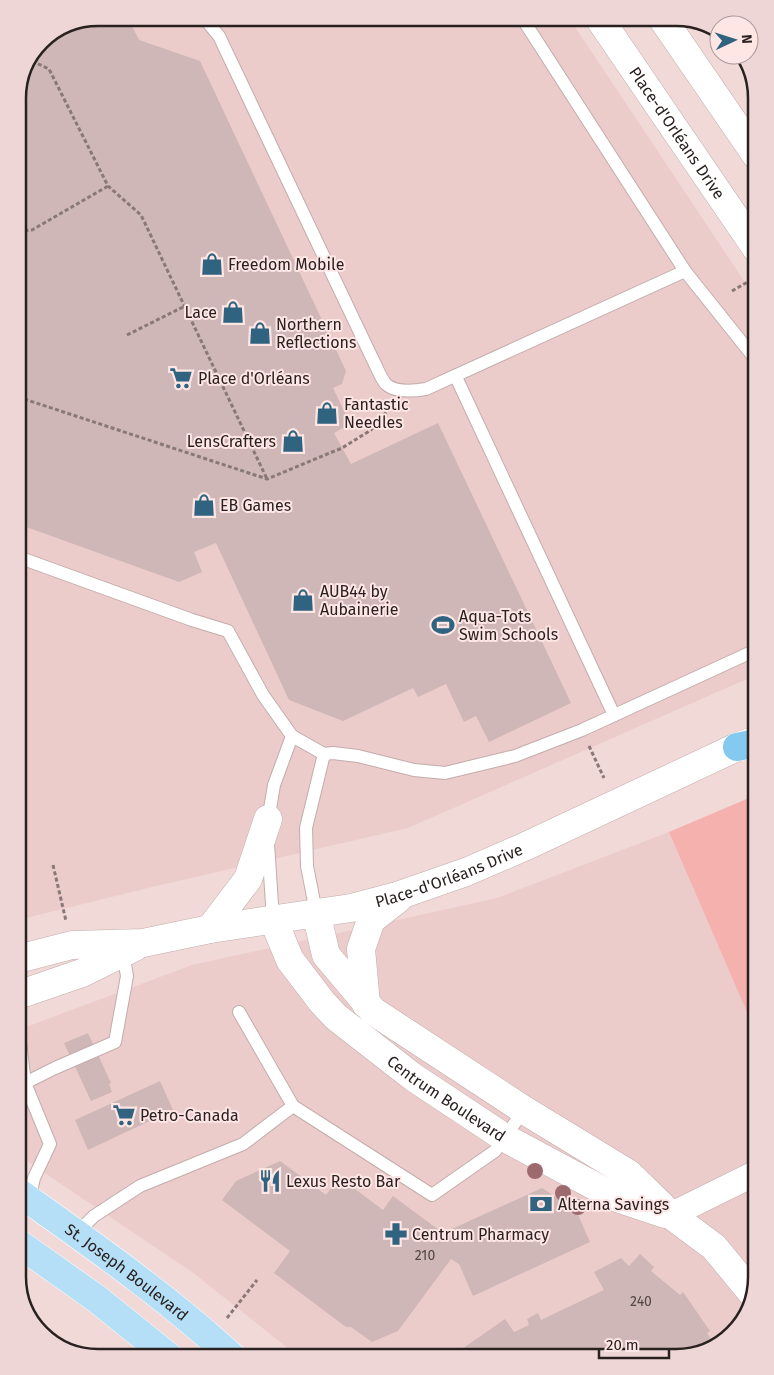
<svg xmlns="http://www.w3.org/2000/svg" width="774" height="1375" viewBox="0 0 774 1375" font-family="'Fira Sans',sans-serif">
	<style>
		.built { fill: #eccccb }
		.green { fill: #f5b1ae }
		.building { fill: #ceb7b6 }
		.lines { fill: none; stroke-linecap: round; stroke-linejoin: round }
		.lane-casing { stroke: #c3acab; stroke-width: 14 }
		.street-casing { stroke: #c3acab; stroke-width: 26 }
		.secondary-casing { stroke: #c3acab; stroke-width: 29 }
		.primary-casing { stroke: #fff; stroke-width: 29 }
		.highway-casing { stroke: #fff; stroke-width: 29 }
		.path { stroke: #887877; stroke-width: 3; stroke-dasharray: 4 2.5; stroke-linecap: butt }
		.lane { stroke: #fff; stroke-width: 12 }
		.street { stroke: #fff; stroke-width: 25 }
		.secondary { stroke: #fff; stroke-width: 28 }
		.primary { stroke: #b5dff6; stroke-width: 28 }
		.highway { stroke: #84c9f0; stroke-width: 28 }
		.tree { fill: #9d6a6d }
		.labels { text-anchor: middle; stroke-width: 4; stroke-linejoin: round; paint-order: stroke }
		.number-label { font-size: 14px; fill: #524646 }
		.street-label { font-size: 16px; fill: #292120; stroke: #fee6e5 }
		.poi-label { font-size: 16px; fill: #292120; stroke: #fee6e5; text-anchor: start }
		.rim { fill: none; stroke: #292120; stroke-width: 2.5 }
	</style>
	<rect width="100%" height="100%" fill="#f1d9d8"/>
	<!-- built -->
	<g class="built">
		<path d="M98 18H569L756 299V675L408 828 148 888 18 920V93L41 41Z"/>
		<path d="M669 832 756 1033V1277L743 1321 711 1349 676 1357H299L192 1272 18 1155V1030L192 965 497 898Z"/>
	</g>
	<!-- green -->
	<path class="green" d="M756 795V1033L669 832Z"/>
	<!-- building -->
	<g class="building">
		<path d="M98 17 128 18 139 40 200 61 346 371 342 384 333 388 348 419 345 427 334 433 351 464 438 423 571 703 489 742 476 716 464 722 446 684 418 697 413 688 343 721 289 700 216 543 194 552 202 572 179 582 18 524V93L41 41Z"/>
		<path d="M88 1033 111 1083 109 1084 112 1092 91 1101 64 1043Z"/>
		<path d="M160 1081 173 1110 88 1150 75 1120Z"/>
		<path d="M280 1161 326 1195 339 1177 383 1210 393 1196 443 1233 542 1188 576 1210 590 1242 473 1296 459 1264 451 1259 398 1331 372 1342 351 1327H346L274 1273 290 1251 222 1200 236 1181Z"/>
		<path d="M640 1254 654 1267 651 1271 680 1295 683 1292 710 1331 707 1333 715 1345 711 1349 676 1358 590 1357 589 1356 586 1357H468L462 1349 505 1319 514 1332 529 1325 527 1319 538 1313 541 1320 604 1290 594 1272 621 1258 629 1266Z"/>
	</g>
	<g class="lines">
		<defs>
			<g id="lane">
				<path d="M204 18 219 36 373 360C377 367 381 380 387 385 397 393 414 391 426 389L685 271"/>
				<path d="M522 18 685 271 756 360"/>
				<path d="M456 377 614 715"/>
				<path d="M18 557 192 620 228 631 263 695 292 736 324 754 333 753 358 756 414 770 445 773 515 756 582 730 756 650"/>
				<path d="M268 821 274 785 292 736"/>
				<path d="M268 844 273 919"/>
				<path d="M316 912 307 866 306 828 324 754"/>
				<path d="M239 1012 293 1106 432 1195 495 1151 524 1110"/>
				<path d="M18 1092 25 1083 18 1026"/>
				<path d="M29 1200 34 1178 50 1144 25 1083 55 1068 115 1042 127 976 123 953"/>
				<path d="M76 1234 94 1216 140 1186 243 1144 293 1106"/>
			</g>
			<path id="street" d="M671 1215 756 1173"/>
			<g id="secondary">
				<path id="s1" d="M599 18 756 248"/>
				<path d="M662 18 756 155"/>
				<path d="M316 912 326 955 373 1011 524 1110 629 1174 671 1215 714 1247 752 1293"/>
				<path id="s2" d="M273 919 290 960 322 1002 336 1017 413 1077 505 1138 617 1198 665 1214"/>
				<path d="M210 929 248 879 268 819"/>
				<path id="s3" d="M18 959 72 945 143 943 210 929 351 908 397 896 466 872 524 847 737 747 756 740"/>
				<path d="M18 995 82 973 135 947"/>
				<path d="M366 1004 361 949 371 920 398 899"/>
			</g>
			<g id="primary">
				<path id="s4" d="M18 1192C91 1244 166 1296 232 1357"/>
				<path d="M18 1243 97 1299 169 1357"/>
			</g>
			<path id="highway" d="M737 747 756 743"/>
		</defs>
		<!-- lane casing -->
		<use href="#lane" class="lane-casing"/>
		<!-- street casing -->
		<use href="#street" class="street-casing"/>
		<!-- secondary casing -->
		<use href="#secondary" class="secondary-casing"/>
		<!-- primary casing -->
		<use href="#primary" class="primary-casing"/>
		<!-- highway casing -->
		<use href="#highway" class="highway-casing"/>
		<!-- path -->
		<g class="path">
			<path d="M32 61 49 69 108 186 141 215 267 479"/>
			<path d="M18 231 32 230 108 186"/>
			<path d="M732 291 756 277"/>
			<path d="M127 335 185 306"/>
			<path d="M18 397 267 479 342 448 371 430 390 408"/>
			<path d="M589 746 604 778"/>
			<path d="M53 865 66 921"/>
			<path d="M227 1318 257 1280"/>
		</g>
		<!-- lane -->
		<use href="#lane" class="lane"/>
		<!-- street -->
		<use href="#street" class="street"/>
		<!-- secondary -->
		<use href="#secondary" class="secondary"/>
		<!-- primary -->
		<use href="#primary" class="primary"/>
		<!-- highway -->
		<use href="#highway" class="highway"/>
	</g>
	<!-- trees -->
	<g class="tree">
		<circle cx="535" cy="1171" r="8"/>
		<circle cx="563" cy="1193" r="8"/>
		<circle cx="578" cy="1207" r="8"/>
	</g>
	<!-- icons -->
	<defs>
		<symbol id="shop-bare" viewBox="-9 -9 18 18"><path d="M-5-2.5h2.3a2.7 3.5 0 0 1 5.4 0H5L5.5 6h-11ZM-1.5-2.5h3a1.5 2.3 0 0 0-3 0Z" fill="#2f637f" stroke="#fee6e5" stroke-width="2.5" paint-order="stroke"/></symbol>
		<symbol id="supermarket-bare" viewBox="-9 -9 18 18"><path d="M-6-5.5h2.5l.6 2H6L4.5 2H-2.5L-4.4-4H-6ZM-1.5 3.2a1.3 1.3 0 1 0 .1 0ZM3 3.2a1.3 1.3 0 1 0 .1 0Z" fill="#2f637f" stroke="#fee6e5" stroke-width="2.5" paint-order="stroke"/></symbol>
		<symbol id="stadium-bare" viewBox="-9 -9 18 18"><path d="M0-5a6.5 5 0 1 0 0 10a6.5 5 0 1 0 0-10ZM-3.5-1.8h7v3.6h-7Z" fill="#2f637f" stroke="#fee6e5" stroke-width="2.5" paint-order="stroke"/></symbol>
		<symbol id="restaurant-bare" viewBox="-9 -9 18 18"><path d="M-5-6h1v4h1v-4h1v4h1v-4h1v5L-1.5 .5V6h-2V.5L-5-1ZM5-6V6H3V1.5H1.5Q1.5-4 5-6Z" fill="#2f637f" stroke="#fee6e5" stroke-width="2.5" paint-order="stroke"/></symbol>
		<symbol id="bank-bare" viewBox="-9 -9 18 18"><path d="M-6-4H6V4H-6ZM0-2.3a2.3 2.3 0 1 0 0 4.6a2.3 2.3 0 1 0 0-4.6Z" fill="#2f637f" stroke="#fee6e5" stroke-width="2.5" paint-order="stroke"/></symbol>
		<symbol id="pharmacy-bare" viewBox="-9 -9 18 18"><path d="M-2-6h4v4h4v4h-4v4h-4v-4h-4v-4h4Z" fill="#2f637f" stroke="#fee6e5" stroke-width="2.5" paint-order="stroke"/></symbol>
	</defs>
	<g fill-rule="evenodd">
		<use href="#shop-bare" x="196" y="248" width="32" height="32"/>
		<use href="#shop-bare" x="217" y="296" width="32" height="32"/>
		<use href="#shop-bare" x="244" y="317" width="32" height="32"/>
		<use href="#supermarket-bare" x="165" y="362" width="32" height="32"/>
		<use href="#shop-bare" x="311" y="397" width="32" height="32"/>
		<use href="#shop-bare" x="277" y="425" width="32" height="32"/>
		<use href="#shop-bare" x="188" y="489" width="32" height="32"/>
		<use href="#shop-bare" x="287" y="584" width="32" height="32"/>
		<use href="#stadium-bare" x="427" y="609" width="32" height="32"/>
		<use href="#supermarket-bare" x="108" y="1099" width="32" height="32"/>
		<use href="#restaurant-bare" x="254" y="1165" width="32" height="32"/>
		<use href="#bank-bare" x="525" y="1188" width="32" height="32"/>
		<use href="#pharmacy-bare" x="380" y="1218" width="32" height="32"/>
	</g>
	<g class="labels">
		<!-- number labels -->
		<g class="number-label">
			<text x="425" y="1260">210</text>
			<text x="641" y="1306">240</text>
		</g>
		<!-- street labels -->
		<g class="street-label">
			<text dy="6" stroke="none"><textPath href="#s1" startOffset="139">Place-d'Orléans Drive</textPath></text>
			<text dy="6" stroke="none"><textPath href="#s3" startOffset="441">Place-d'Orléans Drive</textPath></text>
			<text dy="6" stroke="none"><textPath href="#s2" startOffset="255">Centrum Boulevard</textPath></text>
			<text dy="6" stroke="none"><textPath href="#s4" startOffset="135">St. Joseph Boulevard</textPath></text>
		</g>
		<!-- poi labels -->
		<g class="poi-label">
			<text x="228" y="270">Freedom Mobile</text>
			<text x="217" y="318" text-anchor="end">Lace</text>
			<text x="276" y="330">Northern<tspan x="276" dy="18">Reflections</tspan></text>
			<text x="198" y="384">Place d'Orléans</text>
			<text x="344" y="410">Fantastic<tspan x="344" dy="18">Needles</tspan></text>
			<text x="276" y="447" text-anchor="end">LensCrafters</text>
			<text x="220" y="511">EB Games</text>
			<text x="320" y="597">AUB44 by<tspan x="320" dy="18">Aubainerie</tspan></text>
			<text x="459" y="622">Aqua-Tots<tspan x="459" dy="18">Swim Schools</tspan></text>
			<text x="140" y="1121">Petro-Canada</text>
			<text x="286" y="1187">Lexus Resto Bar</text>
			<text x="558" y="1210">Alterna Savings</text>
			<text x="412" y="1240">Centrum Pharmacy</text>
		</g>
	</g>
	<!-- crop -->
	<path d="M0 0H774V1375H0ZM98 26H676A72 72 0 0 1 748 98V1277A72 72 0 0 1 676 1349H98A72 72 0 0 1 26 1277V98A72 72 0 0 1 98 26Z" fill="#edd6d5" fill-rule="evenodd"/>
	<path class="rim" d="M98 26H676A72 72 0 0 1 748 98V1277A72 72 0 0 1 676 1349H98A72 72 0 0 1 26 1277V98A72 72 0 0 1 98 26Z"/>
	<!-- north arrow -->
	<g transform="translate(734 40) rotate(86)"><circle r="24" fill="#fee6e5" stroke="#a99796"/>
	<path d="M0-4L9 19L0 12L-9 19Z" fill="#2f637f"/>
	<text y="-8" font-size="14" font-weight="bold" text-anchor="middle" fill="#292120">N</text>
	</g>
	<!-- scale -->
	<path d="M599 1350v8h70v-8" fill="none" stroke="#292120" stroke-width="2.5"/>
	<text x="606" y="1350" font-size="15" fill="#292120" stroke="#fee6e5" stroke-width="4" paint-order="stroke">20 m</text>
</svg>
